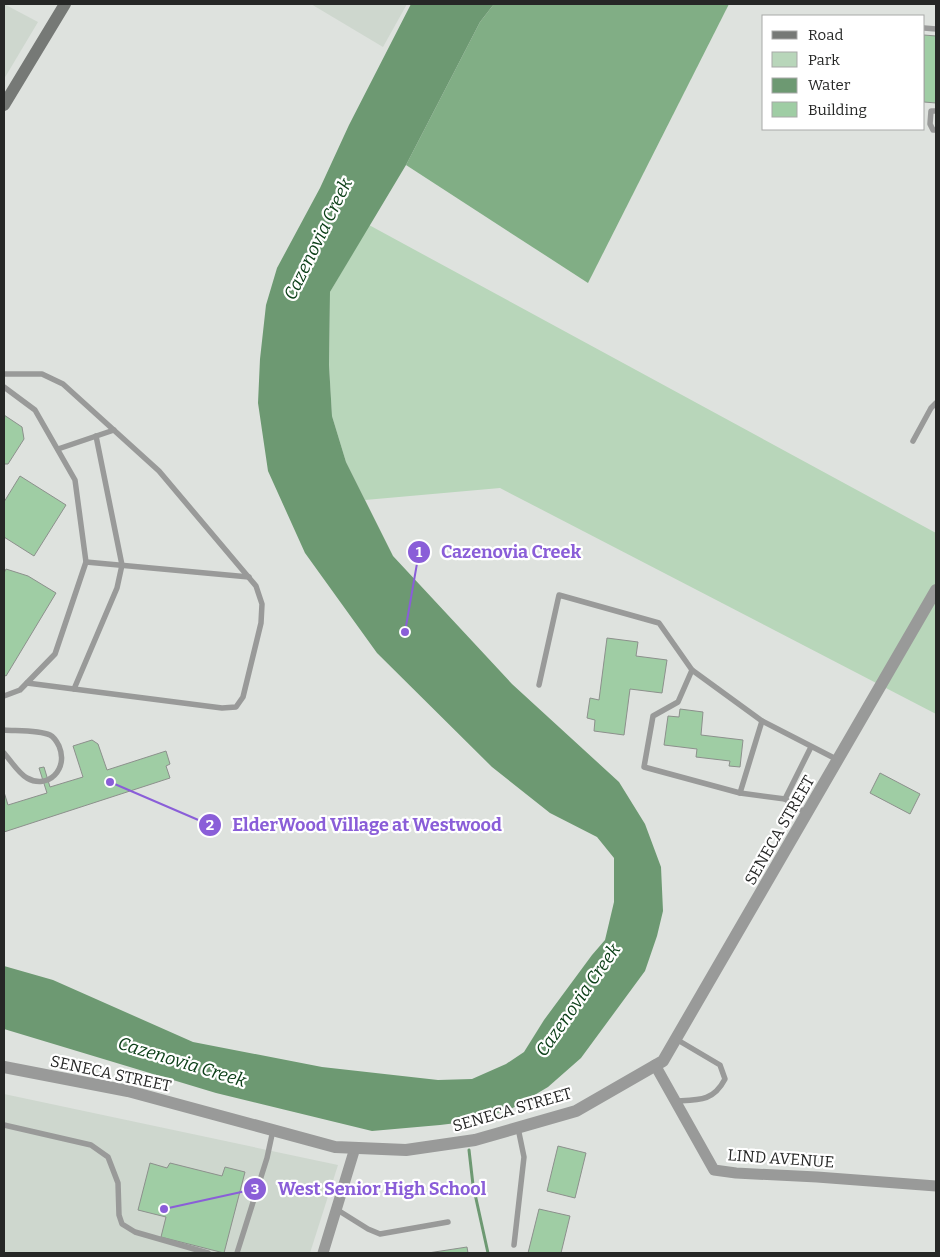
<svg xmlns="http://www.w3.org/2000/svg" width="940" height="1257" viewBox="0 0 940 1257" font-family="Bitter,serif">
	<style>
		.built { fill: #ced7ce }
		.green { fill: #b8d6ba }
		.forest { fill: #81ae85 }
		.water { fill: #6d9972 }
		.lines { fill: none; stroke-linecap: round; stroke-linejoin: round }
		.stream { stroke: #6d9972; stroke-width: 3 }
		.building { fill: #9fcda4; stroke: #8c908c }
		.service { stroke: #999a99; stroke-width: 5.5 }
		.minor { stroke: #999a99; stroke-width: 11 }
		.tertiary { stroke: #999a99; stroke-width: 12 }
		.secondary { stroke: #767976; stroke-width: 12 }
		.labels { text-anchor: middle; stroke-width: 4.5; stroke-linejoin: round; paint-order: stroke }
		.street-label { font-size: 16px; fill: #262726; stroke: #fff }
		.water-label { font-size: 18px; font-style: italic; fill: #0d4019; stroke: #fff }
		.leader { fill: none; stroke: #8a5ed8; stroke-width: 2 }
		.callout-dot { fill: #8a5ed8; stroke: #fff; stroke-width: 2 }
		.mark-label { font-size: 15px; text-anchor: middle; font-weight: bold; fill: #fff }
		.callout-label { font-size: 18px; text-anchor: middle; font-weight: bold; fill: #8a5ed8; stroke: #fff; stroke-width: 4.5; stroke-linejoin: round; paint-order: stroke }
	</style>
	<rect width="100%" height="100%" fill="#dee2de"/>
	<!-- built -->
	<g class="built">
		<path d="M4 4 38 22 4 79Z"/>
		<path d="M311 4H407L383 47Z"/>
		<path d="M4 1094 338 1165 310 1253H4Z"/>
	</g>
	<!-- green -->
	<path class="green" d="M369 225 936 533V714L500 488 365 500 346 462 332 416 329 365 330 292Z"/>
	<!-- forest -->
	<path class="forest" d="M494 4H729L588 283 406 165 480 22Z"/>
	<!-- water -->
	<path class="water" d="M411 4H494L480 22 406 165 330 292 329 365 332 416 346 462 393 556 512 684 619 782 645 824 661 867 663 911 657 936 645 971 581 1058 548 1087 511 1109 473 1121 440 1125 372 1131 216 1093 4 1029V966L53 980 193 1042 322 1067 438 1080 472 1079 506 1064 524 1052 544 1020 592 955 605 940 614 902V858L597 837 550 813 492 767 377 653 305 553 268 471 258 403 260 359 266 305 277 268 320 188 349 125Z"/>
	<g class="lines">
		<!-- stream -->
		<path class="stream" d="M469 1150 473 1185 488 1253"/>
	</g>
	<!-- building -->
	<g class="building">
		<path d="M924 35 936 36V103L924 102Z"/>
		<path d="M4 415 22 427 24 439 8 464H4Z"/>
		<path d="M20 476 66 505 34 556 4 537V502Z"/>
		<path d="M6 569 28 576 56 593 6 676 4 675V573Z"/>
		<path d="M607 638 638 642 636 656 667 660 662 693 630 689 624 735 594 731 595 720 587 718 590 698 599 700Z"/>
		<path d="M680 709 703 712 701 735 743 740 740 767 729 766 730 761 696 757 697 749 664 745 668 716 679 717Z"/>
		<path d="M92 740 98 744 107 770 166 751 170 764 166 766 170 778 4 832V792L8 805 47 793 39 768 44 767 50 787 83 777 73 746Z"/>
		<path d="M880 773 920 794 910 814 870 793Z"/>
		<path d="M558 1146 586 1153 575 1198 547 1191Z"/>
		<path d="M150 1163 167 1168 170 1163 222 1176 225 1167 245 1172 224 1253 161 1237 166 1217 138 1210Z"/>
		<path d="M539 1209 570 1216 561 1253H528Z"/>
		<path d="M467 1247 468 1253H428Z"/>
	</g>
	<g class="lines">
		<!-- service -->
		<g class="service">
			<path d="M924 28 936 29"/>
			<path d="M936 111H931L930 124 933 130H936"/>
			<path d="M4 374H42L63 384 159 471 256 586 262 604 261 623 243 697 236 707 222 708 27 683"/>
			<path d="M4 387 35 410 75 480 86 562 55 654 20 690 4 696"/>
			<path d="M913 441 931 408 936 403"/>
			<path d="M58 449 114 430"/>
			<path d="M86 562 249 577"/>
			<path d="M692 670 678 702 653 716 644 767 740 793 785 799 806 813"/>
			<path d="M539 685 559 595 659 623 692 670 762 721 838 760"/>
			<path d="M74 689 117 588 122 565 96 436"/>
			<path d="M4 730C16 731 39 730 50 735 54 737 57 742 59 746 69 769 48 790 27 778 19 774 11 761 4 753"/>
			<path d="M740 793 762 721"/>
			<path d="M785 799 811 747"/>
			<path d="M675 1101C698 1100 713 1102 725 1079L720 1065 676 1039"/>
			<path d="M4 1125 91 1145 108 1157 118 1183 119 1215 122 1224 135 1232 208 1253"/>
			<path d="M336 1209 368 1229 380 1234 448 1222"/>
			<path d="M514 1245 524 1157 518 1128"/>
			<path d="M237 1253 267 1158 273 1130"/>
		</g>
		<!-- minor -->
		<g class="minor">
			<path d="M655 1065 714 1170 736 1173 817 1177 936 1186"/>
			<path d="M323 1253 355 1148"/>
		</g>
		<!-- tertiary -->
		<path class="tertiary" d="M4 1067 128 1091 335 1147 406 1150 475 1140 576 1111 663 1061 936 590"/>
		<!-- secondary -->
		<path class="secondary" d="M4 105 65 4"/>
	</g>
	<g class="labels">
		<!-- street labels -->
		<g class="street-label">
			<text transform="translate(779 830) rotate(-60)" y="6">SENECA STREET</text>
			<text transform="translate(111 1073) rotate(12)" y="6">SENECA STREET</text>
			<text transform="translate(512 1109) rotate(-16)" y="6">SENECA STREET</text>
			<text transform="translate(781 1158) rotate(4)" y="6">LIND AVENUE</text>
		</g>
		<!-- water labels -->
		<g class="water-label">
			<text transform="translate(318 239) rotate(-64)" y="6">Cazenovia Creek</text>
			<text transform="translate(578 1000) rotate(-55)" y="6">Cazenovia Creek</text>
			<text transform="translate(182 1062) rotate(17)" y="6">Cazenovia Creek</text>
		</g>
	</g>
	<!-- callouts -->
	<path class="leader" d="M405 632L419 552M110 782L210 825M164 1209L255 1189"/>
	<g class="callout-dot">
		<circle cx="405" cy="632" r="5"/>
		<circle cx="110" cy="782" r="5"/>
		<circle cx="164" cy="1209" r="5"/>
		<circle cx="419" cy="552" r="12"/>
		<circle cx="210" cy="825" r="12"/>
		<circle cx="255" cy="1189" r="12"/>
	</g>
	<g class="mark-label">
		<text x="419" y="557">1</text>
		<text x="210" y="830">2</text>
		<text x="255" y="1194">3</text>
	</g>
	<g class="callout-label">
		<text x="511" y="558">Cazenovia Creek</text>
		<text x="367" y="831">ElderWood Village at Westwood</text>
		<text x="382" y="1195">West Senior High School</text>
	</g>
	<!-- border -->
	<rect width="940" height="1257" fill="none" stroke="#262726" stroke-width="10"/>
	<!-- legend -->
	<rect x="762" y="15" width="162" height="115" fill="#ffffff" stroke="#a8a9a8"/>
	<rect x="772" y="31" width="25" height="8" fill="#767976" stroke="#a8a9a8"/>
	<text x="808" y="40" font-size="15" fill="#262726">Road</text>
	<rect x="772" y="52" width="25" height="15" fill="#b8d6ba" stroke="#a8a9a8"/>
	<text x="808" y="65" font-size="15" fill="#262726">Park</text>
	<rect x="772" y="78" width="25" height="15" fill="#6d9972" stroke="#a8a9a8"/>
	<text x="808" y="90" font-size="15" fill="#262726">Water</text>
	<rect x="772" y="102" width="25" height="15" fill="#9fcda4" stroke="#a8a9a8"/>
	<text x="808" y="115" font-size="15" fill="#262726">Building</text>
</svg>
